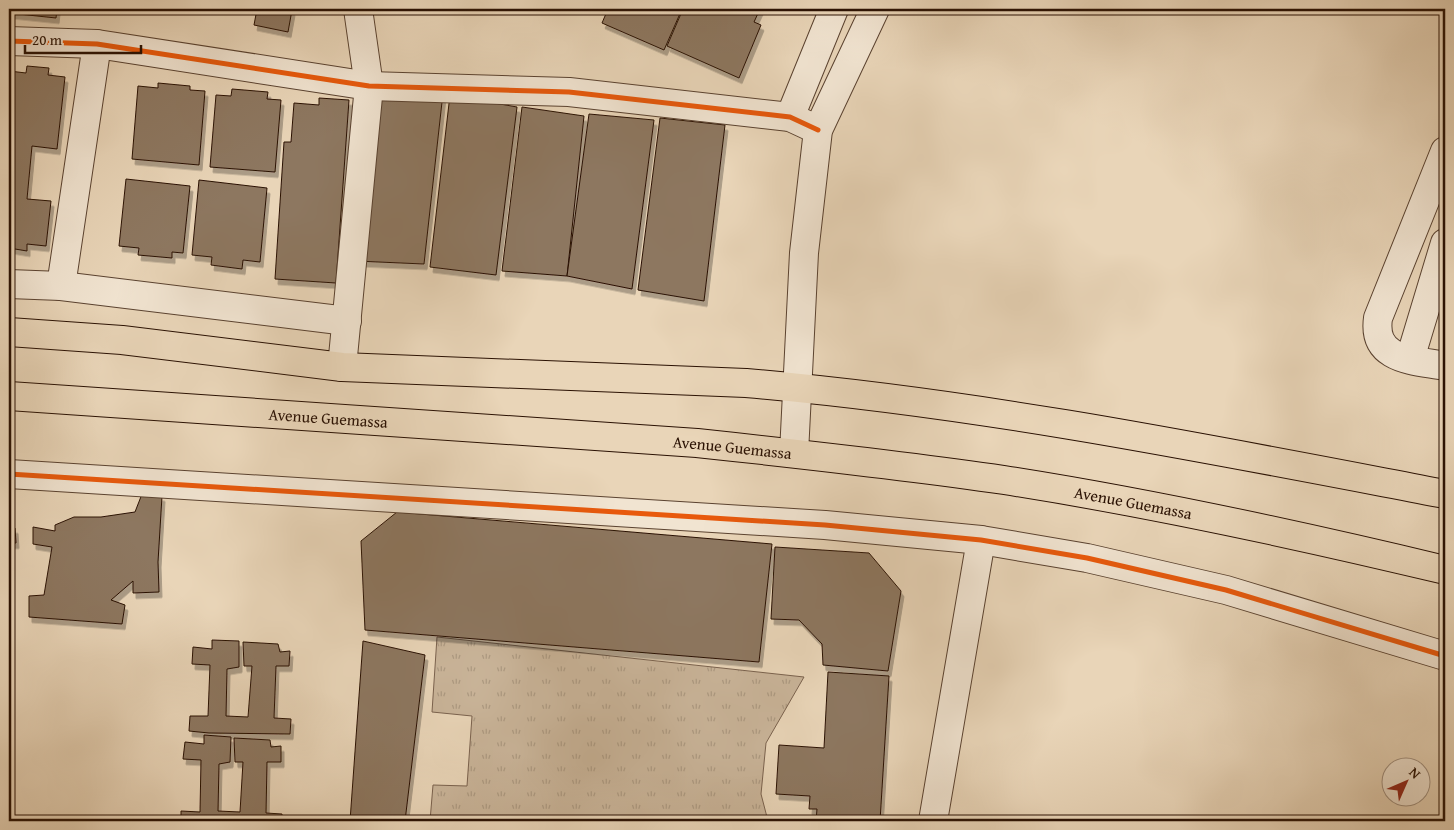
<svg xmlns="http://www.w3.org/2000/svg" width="1454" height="830" viewBox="0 0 1454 830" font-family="'Gentium Book Plus',serif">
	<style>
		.park { fill: url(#park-tufts); stroke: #7a624e }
		.building { fill: #8d7761; stroke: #2a1103; filter: url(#shadow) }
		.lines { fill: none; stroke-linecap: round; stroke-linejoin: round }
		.minor-casing { stroke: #5a4230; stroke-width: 30 }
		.major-casing { stroke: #2a1103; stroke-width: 30 }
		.minor { stroke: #f1e4d1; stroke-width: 28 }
		.major { stroke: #e9d5b8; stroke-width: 28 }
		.cycleway-casing { stroke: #f1e4d1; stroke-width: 8 }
		.cycleway { stroke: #e8590c; stroke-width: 5 }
		.labels { text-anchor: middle; stroke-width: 4; stroke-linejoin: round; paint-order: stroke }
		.street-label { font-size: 16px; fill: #2a1103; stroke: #f1e4d1 }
	</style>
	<defs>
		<pattern id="park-tufts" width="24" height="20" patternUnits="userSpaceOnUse" patternTransform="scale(1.25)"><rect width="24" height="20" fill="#c9b499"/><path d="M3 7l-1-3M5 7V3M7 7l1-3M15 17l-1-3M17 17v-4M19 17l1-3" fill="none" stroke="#ad9a82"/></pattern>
		<filter id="shadow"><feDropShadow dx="3" dy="5.5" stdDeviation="0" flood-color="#0004"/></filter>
	</defs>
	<rect width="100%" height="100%" fill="#e9d5b8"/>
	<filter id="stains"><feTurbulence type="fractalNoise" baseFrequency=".004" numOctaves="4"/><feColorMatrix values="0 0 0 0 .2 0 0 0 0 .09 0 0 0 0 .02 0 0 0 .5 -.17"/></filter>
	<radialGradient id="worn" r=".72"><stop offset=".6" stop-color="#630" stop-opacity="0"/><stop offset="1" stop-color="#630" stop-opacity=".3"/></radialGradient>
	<!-- park -->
	<path class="park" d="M437 637 804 677 766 743 761 794 768 821H430L433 785 467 786 472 716 432 712Z"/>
	<!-- building -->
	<g class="building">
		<path d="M9 9H57L56 18 9 13Z"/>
		<path d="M257 9 292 10 288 32 254 25Z"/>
		<path d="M608 9H682L664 50 602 23Z"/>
		<path d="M683 9H760L754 22 761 25 739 78 667 46Z"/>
		<path d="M27 66 49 68 48 75 65 77 57 149 32 146 27 199 51 201 46 246 27 244V251L9 248V71L26 73Z"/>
		<path d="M158 83 190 86V90L205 91 199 165 132 159 138 86 158 88Z"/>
		<path d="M375 87 443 93 424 264 356 261Z"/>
		<path d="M232 89 268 92 267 99 281 100 275 172 210 167 216 95 231 96Z"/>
		<path d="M450 95 517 107 496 275 430 267Z"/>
		<path d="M319 98 349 100 336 283 275 279 284 142H291L294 103 319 105Z"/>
		<path d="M522 107 584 116 567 276 502 271Z"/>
		<path d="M589 114 654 120 632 289 567 276Z"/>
		<path d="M660 118 725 125 704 301 638 290Z"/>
		<path d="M126 179 190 186 183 253 172 252V258L138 255 139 248 119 246Z"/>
		<path d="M199 180 267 188 260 262 243 260 242 269 211 265 212 257 192 255Z"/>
		<path d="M142 494 162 496 158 562 159 592 133 593V581L111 600 125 605 122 624 29 617V596L44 595 52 547 33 544V527L55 531V525L74 517H101L135 512Z"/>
		<path d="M397 512 772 544 759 662 365 630 361 541Z"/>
		<path d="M9 528H15L16 543H9Z"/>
		<path d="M775 547 869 553 901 591 888 671 823 665 822 644 799 620 771 619Z"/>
		<path d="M212 640 239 641V667L227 669 226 716 248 717 252 666H244L243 642 278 644 280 652 290 651 289 666H276L274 718 291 719 290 734 209 733 189 731 190 716H208L210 665 192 664 193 647 212 649Z"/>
		<path d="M363 641 425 655 405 821H350Z"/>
		<path d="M828 672 889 676 880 821H816L817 809H809L810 796 776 794 779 745 824 748Z"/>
		<path d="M204 735 231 737 230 762 219 764 218 811 240 812 243 762H235L234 738 270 740 271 747 281 746V762H267L266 813 282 814V821H181V811L200 812 201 760 183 759 185 742 204 744Z"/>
	</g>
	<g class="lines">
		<defs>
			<g id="minor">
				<path d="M9 41 97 44 369 86 569 92 790 117 818 130"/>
				<path d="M790 117 834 9"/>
				<path d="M1445 151 1378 318C1372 361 1414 360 1445 366"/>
				<path d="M9 284 61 286 347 321"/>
				<path d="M61 286 97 44"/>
				<path d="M1410 359 1445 243"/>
				<path d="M342 367 369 86 358 9"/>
				<path d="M794 453 804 253 818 130 875 9"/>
				<path d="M9 474 825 525 981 540 1087 558 1226 590 1445 656"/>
				<path d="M933 821 981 540"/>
			</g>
			<g id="major">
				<path d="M9 332 122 340 342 367 746 383C981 403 1214 450 1445 494"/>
				<path id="s1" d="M9 396 697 443C800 454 902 465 1004 480 1152 503 1299 535 1445 570"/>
			</g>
		</defs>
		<!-- minor casing -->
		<use href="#minor" class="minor-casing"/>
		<!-- major casing -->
		<use href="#major" class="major-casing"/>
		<!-- minor -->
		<use href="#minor" class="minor"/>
		<!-- major -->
		<use href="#major" class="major"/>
		<defs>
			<g id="cycleway">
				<path d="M9 41 97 44 369 86 569 92 790 117 818 130"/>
				<path d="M9 474 825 525 981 540 1087 558 1226 590 1445 656"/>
			</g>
		</defs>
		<!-- cycleway casing -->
		<use href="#cycleway" class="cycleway-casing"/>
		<!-- cycleway -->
		<use href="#cycleway" class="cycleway"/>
	</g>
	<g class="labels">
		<!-- street labels -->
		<g class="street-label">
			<text dy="6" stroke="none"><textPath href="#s1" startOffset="320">Avenue Guemassa</textPath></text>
			<text dy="6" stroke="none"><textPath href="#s1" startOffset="725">Avenue Guemassa</textPath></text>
			<text dy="6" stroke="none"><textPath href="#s1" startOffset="1130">Avenue Guemassa</textPath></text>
		</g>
	</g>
	<!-- margin -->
	<rect width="1454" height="830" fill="none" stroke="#e9d5b8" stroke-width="30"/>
	<rect x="10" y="10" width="1434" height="810" fill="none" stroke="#2a1103" stroke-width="2.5"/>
	<rect x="15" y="15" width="1424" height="800" fill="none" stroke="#2a1103"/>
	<!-- north arrow -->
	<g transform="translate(1406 782) rotate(45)"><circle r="24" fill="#f1e4d1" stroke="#a1907f"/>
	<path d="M0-4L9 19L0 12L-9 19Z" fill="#8f2418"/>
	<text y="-8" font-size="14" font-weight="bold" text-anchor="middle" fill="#2a1103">N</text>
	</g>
	<!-- scale -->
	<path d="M25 45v8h116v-8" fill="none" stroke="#2a1103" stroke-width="2.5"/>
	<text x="32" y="45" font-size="15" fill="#2a1103" stroke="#f1e4d1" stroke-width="4" paint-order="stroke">20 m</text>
	<rect width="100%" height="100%" filter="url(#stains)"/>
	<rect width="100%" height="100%" fill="url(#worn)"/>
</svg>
